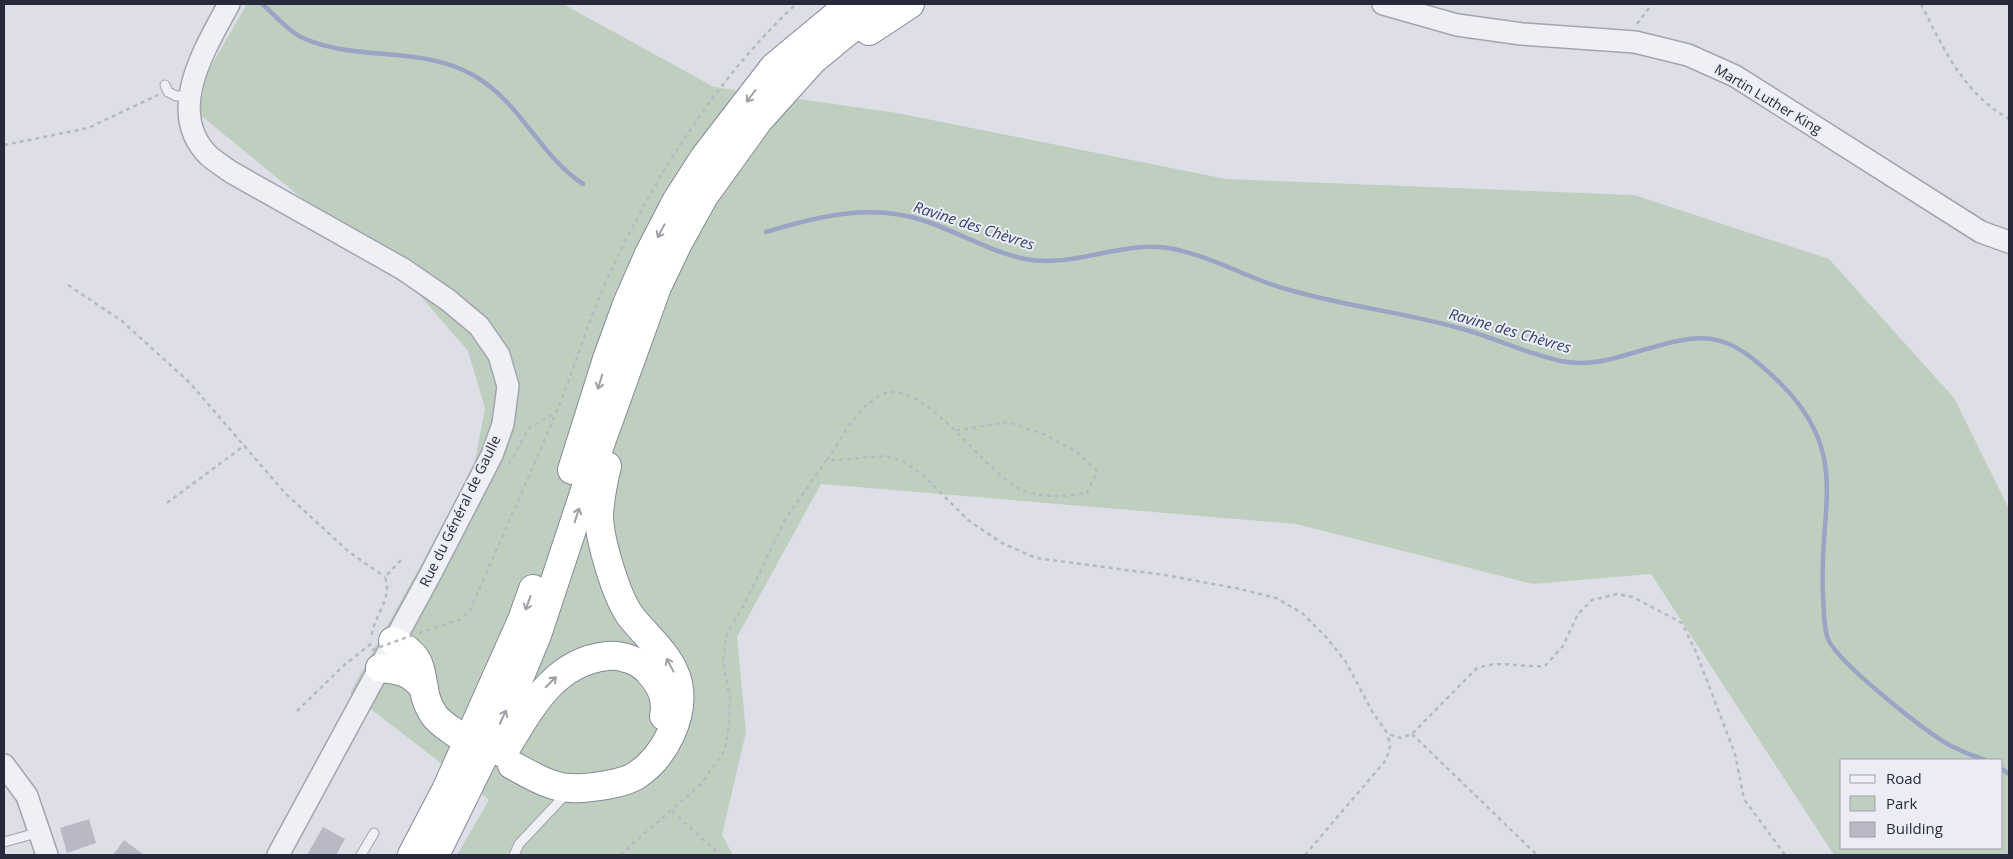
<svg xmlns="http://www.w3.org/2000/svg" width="2013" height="859" viewBox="0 0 2013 859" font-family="'Open Sans',sans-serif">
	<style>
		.green { fill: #bfcfbf; fill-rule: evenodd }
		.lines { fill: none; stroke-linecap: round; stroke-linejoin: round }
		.stream { stroke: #9aa4c4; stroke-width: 4.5 }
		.building { fill: #b8b9c5 }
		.service-casing { stroke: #a3a4af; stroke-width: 11 }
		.tertiary-casing { stroke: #a3a4af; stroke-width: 24 }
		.trunk-casing { stroke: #85889b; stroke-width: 30 }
		.path { stroke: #b7b9c1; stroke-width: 2.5; stroke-dasharray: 4 4; stroke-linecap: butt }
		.service { stroke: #eff0f5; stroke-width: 9 }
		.tertiary { stroke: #eff0f5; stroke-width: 21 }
		.trunk { stroke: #fff; stroke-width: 28 }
		.path-bridge { stroke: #b7b9c1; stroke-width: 2.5; stroke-dasharray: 4 4; stroke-linecap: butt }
		.oneway { stroke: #9e9fa7 }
		.labels { text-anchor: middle; stroke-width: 4; stroke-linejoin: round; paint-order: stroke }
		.street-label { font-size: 14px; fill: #282a3b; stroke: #ecedf4 }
		.water-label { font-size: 15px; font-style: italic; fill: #343f6c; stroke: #ecedf4 }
	</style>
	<rect width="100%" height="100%" fill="#dddee6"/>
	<!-- green -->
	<path class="green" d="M247 4H563L714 87 897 113 1226 179 1634 195 1829 259 1954 398 2009 509V855H1834L1651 574 1533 584 1296 524 821 484 737 637 746 732 722 835 733 855H457L489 800 350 693 473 471 485 408 468 351 418 293 199 114 207 73ZM1842 760H2002V848H1842Z"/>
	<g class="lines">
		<!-- stream -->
		<g class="stream">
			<path d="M262 4C273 13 290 33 303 38 356 62 420 45 473 75 520 101 539 155 583 184"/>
			<path d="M766 232C818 216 872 203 925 221 958 232 991 252 1025 259 1076 269 1126 237 1178 250 1216 258 1249 279 1286 289 1343 306 1402 312 1459 328 1494 337 1526 354 1561 361 1581 365 1603 362 1622 356 1700 334 1719 322 1781 384 1852 455 1818 509 1823 594 1824 609 1823 626 1828 639 1838 663 1925 731 1949 745 1961 751 1973 756 1985 760"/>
			<path d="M2002 769 2009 774"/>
		</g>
	</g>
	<!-- building -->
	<g class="building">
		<path d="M89 819 96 843 67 853 60 828Z"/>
		<path d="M323 827 345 839 336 855H307Z"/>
		<path d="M124 840 144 855H113Z"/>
	</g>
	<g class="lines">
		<defs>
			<g id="service">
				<path d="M165 85 168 92 176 96H190"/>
				<path d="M4 842 40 832"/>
				<path d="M361 855 374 833"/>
				<path d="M514 855 519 844 567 793"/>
			</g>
			<g id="tertiary">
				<path d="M229 4C206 47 164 112 209 156 216 162 224 167 231 172L403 269 448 300 479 326 499 355 508 386 503 424 492 455 430 575 278 855"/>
				<path d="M1383 4 1457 25 1522 34 1635 42 1688 55 1735 76 1981 232 2009 242"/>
				<path d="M4 765 27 796 47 855"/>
			</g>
			<g id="trunk">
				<path d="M869 31 910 4"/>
				<path d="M572 470 607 359 627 304 649 254 677 200 704 158 774 67 850 4"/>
				<path d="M393 641C435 661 413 684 434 715 440 724 452 730 461 737"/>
				<path d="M380 668C401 670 409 671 424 688"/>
				<path d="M503 753C529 711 552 662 607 656 621 655 639 660 648 671 660 683 668 698 664 716"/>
				<path d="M512 765C529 774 551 788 571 788 587 789 624 784 637 775 665 756 685 716 678 683 672 657 648 638 632 618 617 600 599 539 599 515 600 499 603 482 607 466"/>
				<path d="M412 855 446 790 522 620 533 589"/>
				<path d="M435 855 504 715 537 635 601 442 657 287 678 243 704 196 758 121 813 60 881 4"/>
			</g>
		</defs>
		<!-- service casing -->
		<use href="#service" class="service-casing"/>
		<!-- tertiary casing -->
		<use href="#tertiary" class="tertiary-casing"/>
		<!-- trunk casing -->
		<use href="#trunk" class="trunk-casing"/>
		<!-- path -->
		<g class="path">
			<path d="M1921 4C1943 48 1964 94 2009 119"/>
			<path d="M1637 24 1652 4"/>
			<path d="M4 145 88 128 158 95"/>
			<path d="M68 285 122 321 189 382 285 493 349 552 385 577"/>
			<path d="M827 460C842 438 855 410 879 396 922 370 986 479 1027 492 1048 498 1067 496 1087 493L1097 471 1078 453 1046 435 1008 422 953 431"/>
			<path d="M509 464 529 428 556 412"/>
			<path d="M167 503 245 445"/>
			<path d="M419 633 461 619 470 610C499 544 528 479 556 413 575 368 588 320 609 275 655 176 716 79 796 4"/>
			<path d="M372 635C374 615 393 599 385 577L401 560"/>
			<path d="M297 711 342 667 372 643"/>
			<path d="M1412 734 1537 855"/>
			<path d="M672 811 720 855"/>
			<path d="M620 855 701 784 725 750 729 724 730 698 723 661 727 633 745 603 786 518 826 461 885 456 903 461 923 475 968 520 1002 543 1036 558 1165 575 1240 589 1276 598 1302 613 1327 638 1346 662 1373 713 1388 734 1401 738 1412 734 1476 669C1498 659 1521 668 1545 666L1563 646 1578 614 1592 600 1617 594 1633 597 1682 623 1696 652 1735 754 1744 799 1785 855"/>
			<path d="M1305 855 1386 760 1390 747 1388 735"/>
		</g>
		<!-- service -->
		<use href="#service" class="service"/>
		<!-- tertiary -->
		<use href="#tertiary" class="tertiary"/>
		<!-- trunk -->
		<use href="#trunk" class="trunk"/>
		<!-- path-bridge -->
		<path class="path-bridge" d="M372 650 413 635"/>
	</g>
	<!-- one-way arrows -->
	<defs><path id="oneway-shaft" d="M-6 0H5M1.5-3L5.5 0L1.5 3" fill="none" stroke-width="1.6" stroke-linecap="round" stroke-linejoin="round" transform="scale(1.25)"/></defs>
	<g class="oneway">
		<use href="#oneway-shaft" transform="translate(751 96) rotate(127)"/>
		<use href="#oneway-shaft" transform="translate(661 231) rotate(118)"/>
		<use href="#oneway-shaft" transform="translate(600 382) rotate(107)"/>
		<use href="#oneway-shaft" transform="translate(577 515) rotate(-72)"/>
		<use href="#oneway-shaft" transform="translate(528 603) rotate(110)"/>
		<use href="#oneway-shaft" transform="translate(670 665) rotate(-118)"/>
		<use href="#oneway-shaft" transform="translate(551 682) rotate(-45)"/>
		<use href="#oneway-shaft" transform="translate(503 717) rotate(-65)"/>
	</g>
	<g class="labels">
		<!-- street labels -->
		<g class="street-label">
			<text transform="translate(1768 99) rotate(31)" y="5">Martin Luther King</text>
			<text transform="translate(460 511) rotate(-64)" y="5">Rue du Général de Gaulle</text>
		</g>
		<!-- water labels -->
		<g class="water-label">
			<text transform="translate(974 226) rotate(18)" y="5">Ravine des Chèvres</text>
			<text transform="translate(1510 331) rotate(16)" y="5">Ravine des Chèvres</text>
		</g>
	</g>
	<!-- border -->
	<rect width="2013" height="859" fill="none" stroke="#282a3b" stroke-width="10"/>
	<!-- legend -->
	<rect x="1840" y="759" width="162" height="90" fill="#ecedf4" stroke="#9e9faa"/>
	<rect x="1850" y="775" width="25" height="8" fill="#eff0f5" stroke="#9e9faa"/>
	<text x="1886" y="784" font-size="15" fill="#282a3b">Road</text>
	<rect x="1850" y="796" width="25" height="15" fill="#bfcfbf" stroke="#9e9faa"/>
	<text x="1886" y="809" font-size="15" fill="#282a3b">Park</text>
	<rect x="1850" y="822" width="25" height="15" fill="#b8b9c5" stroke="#9e9faa"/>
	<text x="1886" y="834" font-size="15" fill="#282a3b">Building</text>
</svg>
